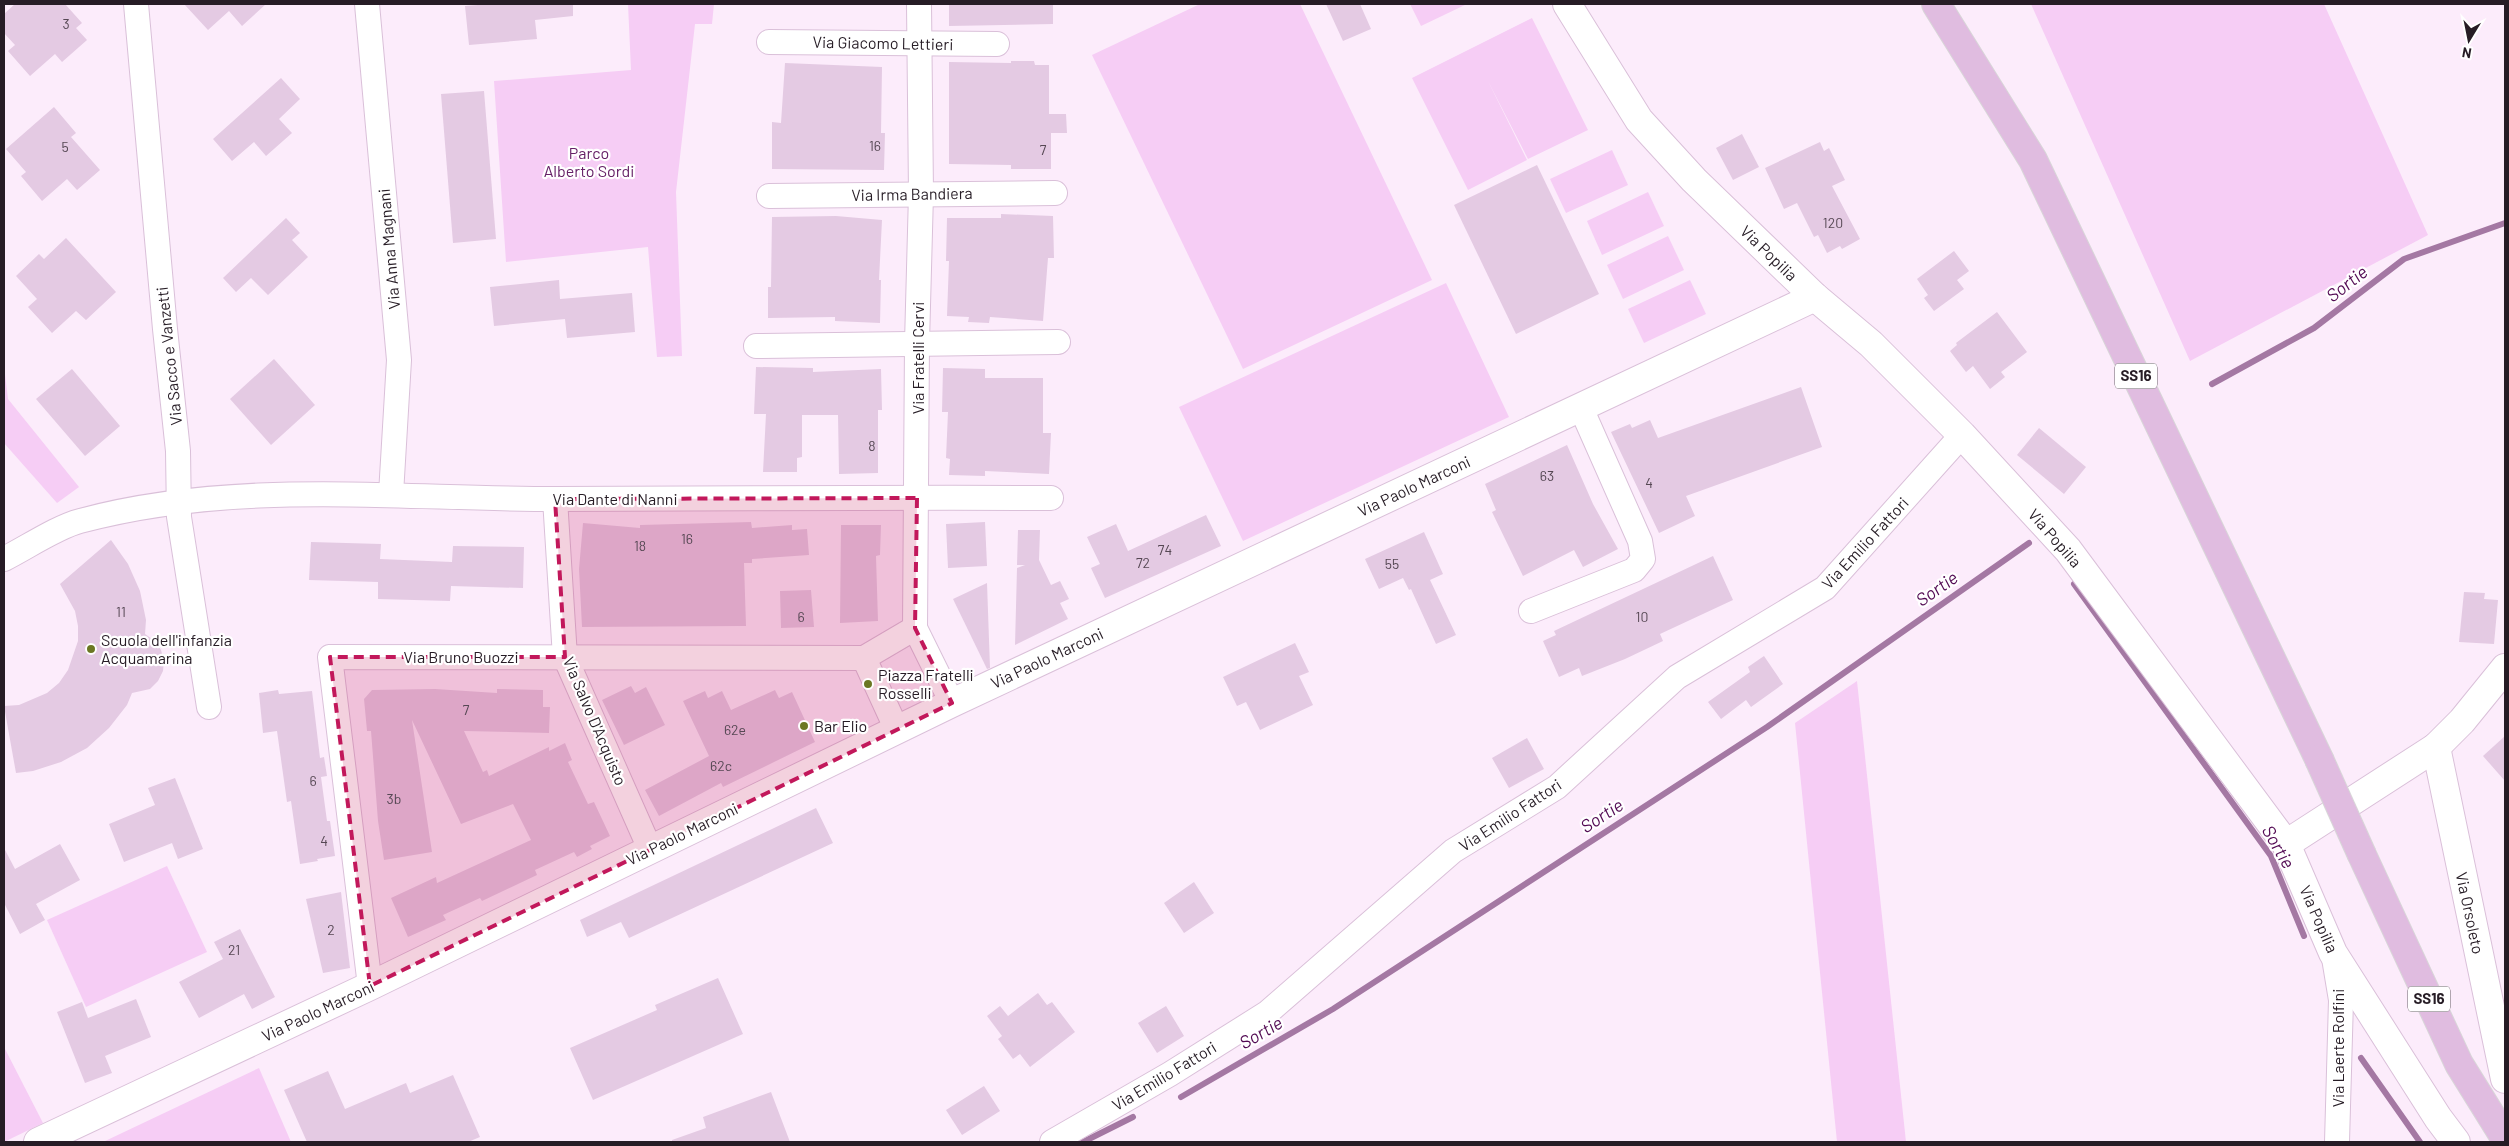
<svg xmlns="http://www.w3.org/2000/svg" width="2509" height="1146" viewBox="0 0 2509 1146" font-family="Barlow,sans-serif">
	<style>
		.green { fill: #f6cdf5 }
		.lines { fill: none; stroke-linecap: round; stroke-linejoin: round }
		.stream { stroke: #a478a3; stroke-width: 6 }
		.building { fill: #e4cae3 }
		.street-casing { stroke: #dac0d9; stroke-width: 26 }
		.secondary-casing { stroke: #dac0d9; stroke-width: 30 }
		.primary-casing { stroke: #d8d6d8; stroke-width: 30 }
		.street { stroke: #fff; stroke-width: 24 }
		.secondary { stroke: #fff; stroke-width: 28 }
		.primary { stroke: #e0bce0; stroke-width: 28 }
		.primary-bridge-casing { stroke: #d8d6d8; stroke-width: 30; stroke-linecap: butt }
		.primary-bridge { stroke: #e0bce0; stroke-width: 28 }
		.marked { fill: #c2185b; fill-opacity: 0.2; stroke: #c2185b; stroke-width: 4; stroke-dasharray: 10 6; stroke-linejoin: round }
		.poi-dot { fill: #6b7723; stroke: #fff; stroke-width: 2 }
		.labels { text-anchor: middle; stroke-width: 4.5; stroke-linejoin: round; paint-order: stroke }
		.number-label { font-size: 14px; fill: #564854 }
		.shield { fill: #fff; stroke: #676066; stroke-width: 1 }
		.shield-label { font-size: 15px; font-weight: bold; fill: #261c25 }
		.street-label { font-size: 16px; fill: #261c25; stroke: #fff }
		.park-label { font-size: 16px; fill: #662167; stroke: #fff }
		.poi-label { font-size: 16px; fill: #261c25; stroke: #fff; text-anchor: start }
		.water-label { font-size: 18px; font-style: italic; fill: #520a53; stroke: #fff }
	</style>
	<rect width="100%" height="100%" fill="#fcecfb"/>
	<!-- green -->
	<g class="green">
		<path d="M628 4H714L712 24H695L676 192 682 356 657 357 648 247 506 262 494 81 631 70Z"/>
		<path d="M1200 4H1300L1432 280 1243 369 1092 55Z"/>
		<path d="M1410 4H1467L1421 26Z"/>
		<path d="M2031 4H2324L2428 235 2190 361Z"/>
		<path d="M1532 18 1588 130 1528 159 1488 81 1527 160 1468 190 1412 78Z"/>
		<path d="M1612 150 1628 185 1566 213 1550 179Z"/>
		<path d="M1648 192 1664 226 1602 255 1587 221Z"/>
		<path d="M1668 236 1684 270 1623 299 1607 265Z"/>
		<path d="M1690 280 1706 314 1644 343 1628 309Z"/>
		<path d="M1446 283 1509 417 1243 541 1179 407Z"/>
		<path d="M4 366 8 399 79 487 57 503 4 443Z"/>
		<path d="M1857 681 1906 1142H1837L1795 723Z"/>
		<path d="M167 866 207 952 86 1007 47 920Z"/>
		<path d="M4 1047 43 1123 4 1142Z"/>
		<path d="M259 1068 291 1142H103Z"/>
	</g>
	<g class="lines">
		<!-- stream -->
		<g class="stream">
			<path d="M2212 384 2314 328 2404 259 2505 223"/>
			<path d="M2074 584 2271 856 2304 936"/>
			<path d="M2361 1058 2420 1142"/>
			<path d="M1181 1097 1333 1009 1767 727 2029 543"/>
			<path d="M1083 1142 1133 1117"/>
		</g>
	</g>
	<!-- building -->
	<g class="building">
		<path d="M15 4H65L82 23 76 28 87 40 62 62 55 54 30 76 8 51 15 45 4 33V14Z"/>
		<path d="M184 4H266L242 26 229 11 208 30Z"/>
		<path d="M490 4H573V16L535 20 537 39 469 45 465 6Z"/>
		<path d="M949 4H1053V24L949 26Z"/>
		<path d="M1326 4H1360L1371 29 1343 41Z"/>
		<path d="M1011 61H1034L1035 65H1049V114H1066L1067 133H1051V169H1011V165L949 164V62L1011 63Z"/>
		<path d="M785 63 882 67 881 133H885L884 170 772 169V122L781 123Z"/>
		<path d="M281 78 300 99 279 119 292 133 266 156 254 142 232 161 213 139Z"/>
		<path d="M484 91 496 239 453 243 441 94Z"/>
		<path d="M54 107 76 133 71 137 100 170 77 190 67 179 42 201 21 176 26 172 6 149Z"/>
		<path d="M1742 134 1759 167 1733 180 1716 148Z"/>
		<path d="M1820 142 1824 151 1829 148 1845 180 1832 186 1860 239 1842 249 1840 246 1827 253 1818 235 1814 237 1797 203 1784 209 1765 168Z"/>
		<path d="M1537 165 1599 294 1516 334 1454 205Z"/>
		<path d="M1001 214 1053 216 1054 258H1048L1043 321 990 317 989 323 968 322 969 317 947 316 949 261H946L947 218H1001Z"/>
		<path d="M836 216 882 220 879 280H881L880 323 835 321V317L768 318V287H771L772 217Z"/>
		<path d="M286 218 300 233 292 240 308 257 268 295 251 278 236 292 223 278Z"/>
		<path d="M66 238 116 292 86 320 76 311 52 333 28 307 37 299 16 276 39 254 44 259Z"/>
		<path d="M1954 251 1969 271 1957 280 1964 289 1934 311 1924 298 1928 295 1917 279Z"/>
		<path d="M559 280 560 299 632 293 635 332 567 338 565 319 494 326 490 287Z"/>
		<path d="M1997 312 2027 352 2001 372 2005 377 1990 389 1973 366 1966 372 1950 351 1957 345 1956 343Z"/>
		<path d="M274 359 315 405 271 445 230 399Z"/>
		<path d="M756 367 813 368V372L881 369 882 410H878V473L839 474 838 415H802V457L797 458V472H763L766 414H754Z"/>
		<path d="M943 368 985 369V378H1043V433H1051L1049 474 985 471V476L949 475 950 459 946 458 948 412H942Z"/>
		<path d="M72 369 120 426 85 456 36 399Z"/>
		<path d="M1801 387 1822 447 1686 496 1695 516 1659 533 1611 432 1630 424 1632 428 1650 420 1658 438Z"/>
		<path d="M2039 428 2086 467 2064 494 2017 455Z"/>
		<path d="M1567 445 1593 504 1618 549 1583 567 1574 550 1523 576 1492 512 1496 510 1485 484Z"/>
		<path d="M1206 515 1221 546 1105 598 1091 568 1100 564 1087 537 1116 524 1128 551Z"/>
		<path d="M751 522 752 528 792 525V530L807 529 809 555 752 559V563H744L746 626 582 627 579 569 583 523 640 528V525Z"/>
		<path d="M985 522 987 566 948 568 946 524Z"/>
		<path d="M841 525H881L880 555 876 556 878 621 840 623Z"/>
		<path d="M1018 530H1040L1039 560 1051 585 1060 581 1069 599 1060 603 1068 619 1015 645 1017 568 1025 565H1017Z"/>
		<path d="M1424 532 1443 574 1430 580 1456 635 1436 644 1411 589 1409 590 1403 578 1379 589 1365 559Z"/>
		<path d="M111 540 128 564 140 591 146 620 145 634 155 641 161 650 164 661 163 671 158 681 150 689 132 693 127 705 109 728 87 748 61 762 33 771 16 773 4 706 19 705 47 693 59 683 68 670 78 641V626L75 611 60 584Z"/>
		<path d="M311 542 381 544 380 559 452 562 453 546 524 547 523 588 451 586 450 601 378 599V582L309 580Z"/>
		<path d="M1713 556 1733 600 1660 634 1663 641 1625 659 1582 676 1579 668 1559 677 1543 641 1556 635 1554 631Z"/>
		<path d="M987 583 990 668 987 669 953 599Z"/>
		<path d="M811 590 814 627 781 628 780 591Z"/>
		<path d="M2464 592 2485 593 2484 599 2498 600 2494 644 2459 642Z"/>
		<path d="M1295 643 1309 672 1299 676 1313 705 1260 730 1246 702 1237 706 1223 677Z"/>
		<path d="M1764 656 1783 684 1751 707 1746 700 1721 719 1708 702 1750 672 1748 667Z"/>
		<path d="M631 686 635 693 646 687 665 725 624 745 602 700Z"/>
		<path d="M435 689 497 693V689L543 690V707H550L549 733 464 731 483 772 487 770 489 776 549 747V751L565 743 572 760 568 762 588 804 594 802 610 836 590 846 592 849 577 857 574 852 535 870 537 875 482 901 480 898 443 915 446 920 408 937 391 898 436 877 437 883 531 840 513 804 461 824 412 720 432 852 384 860 378 821 371 731H367L364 699 372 690Z"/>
		<path d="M278 690 279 694 312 691 320 758 324 757 327 776 321 777 327 821H330L335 856 317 859 318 861 300 864 291 801 287 802 277 731 263 733 259 693Z"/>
		<path d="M775 690 779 698 792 692 815 742 723 787 721 783 659 816 645 790 709 756 683 701 705 691 708 698 722 691 731 710Z"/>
		<path d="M2505 736V781L2483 756Z"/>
		<path d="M1527 738 1544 769 1509 788 1492 758Z"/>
		<path d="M175 778 203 849 178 859 172 843 124 862 109 824 155 805 148 788Z"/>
		<path d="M816 808 833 843 629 938 621 922 587 937 580 920Z"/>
		<path d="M60 844 80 880 36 904 45 920 20 934 4 903V848L15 869Z"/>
		<path d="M1194 882 1214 913 1184 933 1164 903Z"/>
		<path d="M341 892 350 968 323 973 306 899Z"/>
		<path d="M240 929 275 997 252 1009 244 994 199 1018 179 982 223 959 214 942Z"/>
		<path d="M718 978 743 1034 593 1100 570 1048 657 1010 655 1005Z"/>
		<path d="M1038 993 1047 1005 1052 1002 1075 1032 1030 1067 1020 1054 1013 1059 998 1039 1002 1036 987 1016 1000 1006 1008 1016Z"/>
		<path d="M136 999 151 1037 105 1056 112 1073 85 1083 57 1012 82 1002 88 1018Z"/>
		<path d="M1166 1006 1184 1036 1157 1053 1138 1023Z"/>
		<path d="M328 1071 345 1109 406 1083 410 1093 453 1075 480 1137 468 1142H307L284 1090Z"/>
		<path d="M984 1086 1000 1111 962 1135 946 1110Z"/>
		<path d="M771 1092 790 1142H672V1140L706 1128 703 1117Z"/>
	</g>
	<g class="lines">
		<defs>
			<g id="street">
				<path d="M136 4 165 329 178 451 179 517 209 707"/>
				<path d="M367 4 399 360 391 494"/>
				<path d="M919 4 921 194 917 343 915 628 952 703"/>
				<path d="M769 42 997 44"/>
				<path d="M769 196 1055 193"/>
				<path d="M756 346 1058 342"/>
				<path d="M555 499 565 657 650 849"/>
				<path d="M4 559C26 548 57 527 80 521 236 479 397 499 556 499 721 499 886 497 1051 498"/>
				<path d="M1531 611 1634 570 1643 559 1640 541 1581 408"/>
				<path d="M864 658 897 730"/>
				<path d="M2334 958 2341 1000 2337 1142"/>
				<path d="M370 986 330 657 864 658 915 628"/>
				<path d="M1052 1142 1170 1074 1267 1013 1453 851 1557 787 1677 677 1825 588 1962 435"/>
			</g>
			<g id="secondary">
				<path d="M1567 4 1639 120 1694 180 1815 297 1871 344 1962 435 2068 550 2286 844 2333 953 2438 1118 2456 1142"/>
				<path d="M2436 747 2505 1079"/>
				<path d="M2286 844 2436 747 2462 721 2505 668"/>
				<path d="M38 1142 370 986 952 703 1815 297"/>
			</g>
			<g id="primary">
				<path d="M1936 4 2033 160 2319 759"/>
				<path d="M2362 855 2459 1064 2505 1138"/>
			</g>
		</defs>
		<!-- street casing -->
		<use href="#street" class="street-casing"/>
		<!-- secondary casing -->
		<use href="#secondary" class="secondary-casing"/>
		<!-- primary casing -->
		<use href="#primary" class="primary-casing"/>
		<!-- street -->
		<use href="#street" class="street"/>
		<!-- secondary -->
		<use href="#secondary" class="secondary"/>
		<!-- primary -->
		<use href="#primary" class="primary"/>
		<defs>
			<path id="primary-bridge" d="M2319 759 2362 855"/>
		</defs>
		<!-- primary-bridge casing -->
		<use href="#primary-bridge" class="primary-bridge-casing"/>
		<!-- primary-bridge -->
		<use href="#primary-bridge" class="primary-bridge"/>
	</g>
	<!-- marked area -->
	<path class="marked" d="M917 498 915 628 952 703 370 986 330 657H565L555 499Z"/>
	<!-- markers -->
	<g class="poi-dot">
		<circle cx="91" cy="649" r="5"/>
		<circle cx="868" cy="684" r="5"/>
		<circle cx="804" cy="726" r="5"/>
	</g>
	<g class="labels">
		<!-- number labels -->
		<g class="number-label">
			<text x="66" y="29">3</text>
			<text x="875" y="151">16</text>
			<text x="65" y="152">5</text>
			<text x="1043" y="155">7</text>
			<text x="1833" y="228">120</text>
			<text x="872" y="451">8</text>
			<text x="1547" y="481">63</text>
			<text x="1649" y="488">4</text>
			<text x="687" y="544">16</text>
			<text x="640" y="551">18</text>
			<text x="1165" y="555">74</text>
			<text x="1143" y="568">72</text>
			<text x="1392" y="569">55</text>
			<text x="121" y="617">11</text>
			<text x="801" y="622">6</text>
			<text x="1642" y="622">10</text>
			<text x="466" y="715">7</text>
			<text x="735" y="735">62e</text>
			<text x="721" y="771">62c</text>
			<text x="313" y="786">6</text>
			<text x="394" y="804">3b</text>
			<text x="324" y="846">4</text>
			<text x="331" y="935">2</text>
			<text x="234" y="955">21</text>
		</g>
		<!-- shield labels -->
		<g class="shield">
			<rect x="2115" y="363.5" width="42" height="25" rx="4"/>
			<rect x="2408" y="986.5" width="42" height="25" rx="4"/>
		</g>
		<g class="shield-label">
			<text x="2136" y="381">SS16</text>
			<text x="2429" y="1004">SS16</text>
		</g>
		<!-- street labels -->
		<g class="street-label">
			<text transform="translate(883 43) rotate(1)" y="6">Via Giacomo Lettieri</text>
			<text transform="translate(912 194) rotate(-1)" y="6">Via Irma Bandiera</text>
			<text transform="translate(389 249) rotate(-95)" y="6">Via Anna Magnani</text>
			<text transform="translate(1769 253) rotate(44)" y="6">Via Popilia</text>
			<text transform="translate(169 356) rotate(-96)" y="6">Via Sacco e Vanzetti</text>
			<text transform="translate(918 358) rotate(-90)" y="6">Via Fratelli Cervi</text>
			<text transform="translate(1414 486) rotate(-25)" y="6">Via Paolo Marconi</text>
			<text x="615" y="505">Via Dante di Nanni</text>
			<text transform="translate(2055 538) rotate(49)" y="6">Via Popilia</text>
			<text transform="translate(1865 543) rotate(-47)" y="6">Via Emilio Fattori</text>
			<text x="461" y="663">Via Bruno Buozzi</text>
			<text transform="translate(1047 658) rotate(-25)" y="6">Via Paolo Marconi</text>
			<text transform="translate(595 721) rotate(67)" y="6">Via Salvo D'Acquisto</text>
			<text transform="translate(1510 815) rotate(-33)" y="6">Via Emilio Fattori</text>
			<text transform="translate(682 834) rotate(-26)" y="6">Via Paolo Marconi</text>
			<text transform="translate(2470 913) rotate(78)" y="6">Via Orsoleto</text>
			<text transform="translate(2319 919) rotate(66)" y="6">Via Popilia</text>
			<text transform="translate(318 1011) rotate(-25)" y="6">Via Paolo Marconi</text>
			<text transform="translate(2338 1048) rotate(-90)" y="6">Via Laerte Rolfini</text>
			<text transform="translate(1164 1076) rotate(-31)" y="6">Via Emilio Fattori</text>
		</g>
		<!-- park labels -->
		<g class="park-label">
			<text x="589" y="159">Parco<tspan x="589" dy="18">Alberto Sordi</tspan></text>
		</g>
		<!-- poi labels -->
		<g class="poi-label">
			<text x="101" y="646">Scuola dell'infanzia<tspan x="101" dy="18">Acquamarina</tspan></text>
			<text x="878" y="681">Piazza Fratelli<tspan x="878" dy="18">Rosselli</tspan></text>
			<text x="814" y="732">Bar Elio</text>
		</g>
		<!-- water labels -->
		<g class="water-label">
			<text transform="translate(2347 284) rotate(-38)" y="6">Sortie</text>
			<text transform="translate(1937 589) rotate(-35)" y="6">Sortie</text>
			<text transform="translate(1602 816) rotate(-33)" y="6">Sortie</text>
			<text transform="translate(2278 847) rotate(60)" y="6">Sortie</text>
			<text transform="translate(1261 1033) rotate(-30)" y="6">Sortie</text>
		</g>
	</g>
	<!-- border -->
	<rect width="2509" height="1146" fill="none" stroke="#261c25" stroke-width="10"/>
	<!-- north arrow -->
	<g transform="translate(2469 40) rotate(190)" stroke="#ffffff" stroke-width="4" paint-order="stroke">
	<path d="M0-4L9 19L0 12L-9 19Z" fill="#261c25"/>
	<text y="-8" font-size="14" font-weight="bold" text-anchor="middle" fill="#261c25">N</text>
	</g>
</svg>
